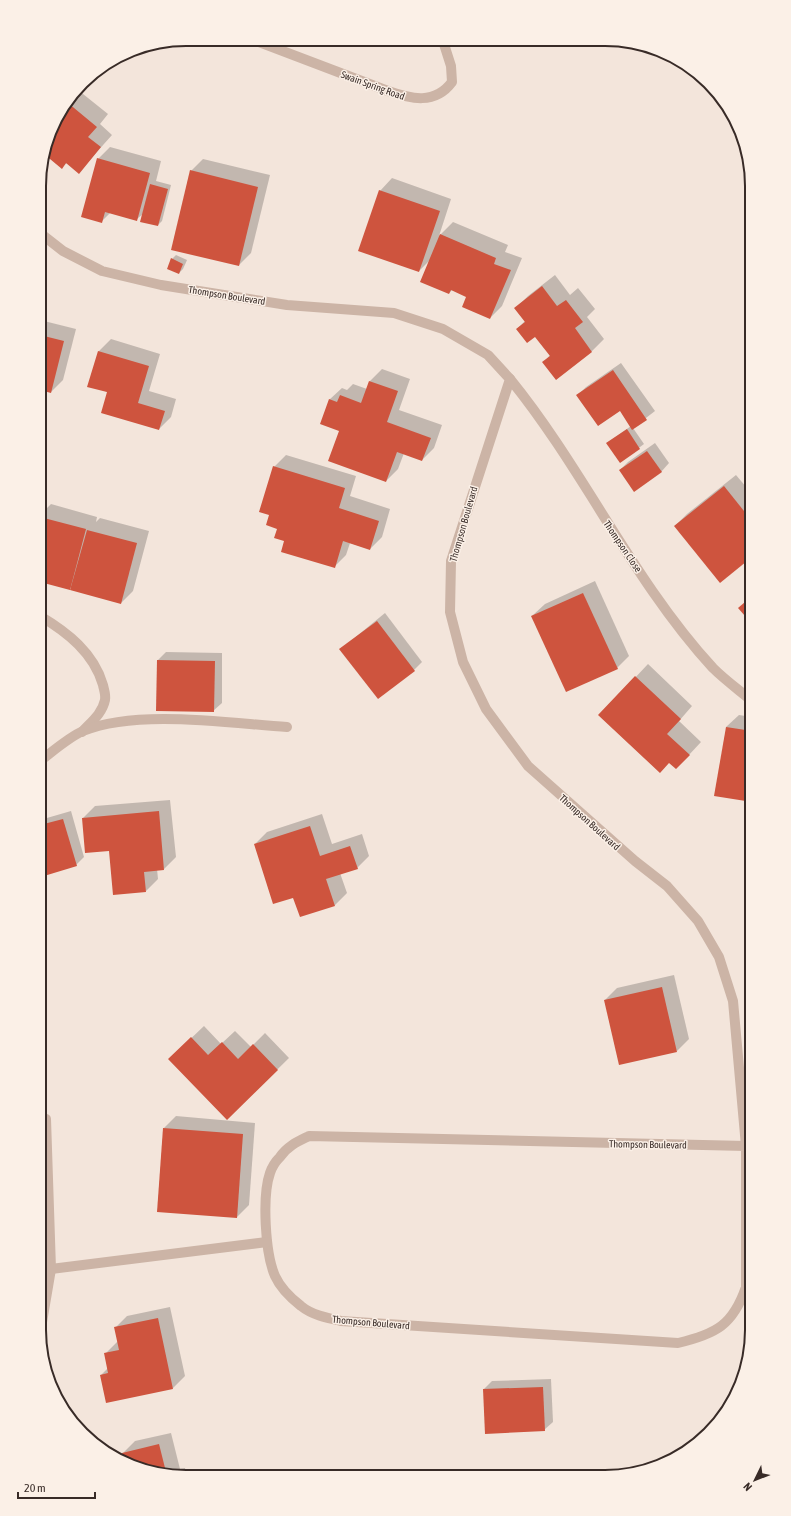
<svg xmlns="http://www.w3.org/2000/svg" width="791" height="1516" viewBox="0 0 791 1516" font-family="'Asap Condensed',sans-serif">
	<style>
		.shadow { fill: #0003 }
		.building { fill: #ce543e }
		.lines { fill: none; stroke-linecap: round; stroke-linejoin: round }
		.minor { stroke: #ccb4a6; stroke-width: 10 }
		.labels { text-anchor: middle; stroke-width: 3; stroke-linejoin: round; paint-order: stroke }
		.street-label { font-size: 10px; fill: #382b27; stroke: #fbf0e7 }
		.rim { fill: none; stroke: #382b27; stroke-width: 2 }
	</style>
	<rect width="100%" height="100%" fill="#f3e5db"/>
	<!-- shadow -->
	<g class="shadow">
		<path d="M78 90 108 114 100 124 112 135 79 172 67 163 62 167 45 153 54 121Z"/>
		<path d="M110 147 161 161 156 181 171 185 162 221 158 225 144 213 137 219 111 212 101 222 98 159Z"/>
		<path d="M203 159 270 175 251 253 239 265 191 171Z"/>
		<path d="M392 178 451 199 439 236 453 222 508 245 505 252 522 258 502 306 490 318 468 296 452 290 449 293 430 260 419 271 380 191Z"/>
		<path d="M176 255 187 260 183 269 179 273 172 259Z"/>
		<path d="M555 275 570 295 578 288 595 309 587 317 604 339 592 351 556 378 544 362 550 355 535 335 517 329 525 321 516 308 528 296Z"/>
		<path d="M40 320 76 329 63 380 51 392 40 389Z"/>
		<path d="M111 339 160 354 149 391 176 399 171 417 159 429 108 392 89 386 99 351Z"/>
		<path d="M621 363 655 411 633 428 644 444 620 462 607 443 631 426 620 410 578 395 586 387Z"/>
		<path d="M382 369 410 379 399 410 442 425 434 448 422 460 404 453 398 469 386 481 340 430 329 400 342 388 347 390 353 384 367 389 370 381Z"/>
		<path d="M655 443 669 463 661 472 620 470 628 462Z"/>
		<path d="M286 455 356 476 350 496 390 509 382 537 370 549 350 543 346 555 334 567 285 540 270 515 274 467Z"/>
		<path d="M736 475 752 494V556L675 526 687 514Z"/>
		<path d="M51 504 97 517 96 522 100 518 149 531 133 591 121 603 73 586 69 589 40 581V515Z"/>
		<path d="M595 581 629 656 617 668 532 616 545 604Z"/>
		<path d="M385 613 422 662 414 670 341 649Z"/>
		<path d="M166 652 222 653V703L213 711 158 660Z"/>
		<path d="M648 664 692 706 679 721 701 742 688 756 669 762 600 715Z"/>
		<path d="M739 715 752 717V801L726 727Z"/>
		<path d="M170 800 176 857 164 869H157L158 879 146 891 83 818 95 806Z"/>
		<path d="M71 811 84 857 76 865 40 856V820Z"/>
		<path d="M322 814 332 844 362 834 369 856 357 868 340 873 347 893 335 905 294 896 255 844 267 832Z"/>
		<path d="M674 975 689 1039 677 1051 605 1000 617 988Z"/>
		<path d="M39 985 46 986 39 1023Z"/>
		<path d="M204 1026 221 1044 235 1031 251 1047 265 1033 289 1058 227 1119 182 1047Z"/>
		<path d="M176 1116 255 1123 249 1205 237 1217 164 1128Z"/>
		<path d="M170 1307 185 1376 173 1388 101 1375 108 1368 105 1354 118 1341 115 1328 127 1316Z"/>
		<path d="M551 1379 553 1422 544 1430 484 1389 492 1381Z"/>
		<path d="M171 1433 180 1469 185 1468 187 1476H166L123 1453 135 1441Z"/>
	</g>
	<!-- building -->
	<g class="building">
		<path d="M68 103 97 127 88 137 101 147 79 174 66 163 62 169 44 154 54 121Z"/>
		<path d="M97 158 150 173 137 221 105 212 102 223 81 217Z"/>
		<path d="M190 170 258 187 239 266 171 250Z"/>
		<path d="M150 184 168 189 158 226 140 222Z"/>
		<path d="M379 190 440 211 419 272 358 251Z"/>
		<path d="M440 234 496 258 494 264 511 270 490 319 462 307 466 297 451 290 449 294 420 282Z"/>
		<path d="M171 258 183 264 179 274 167 269Z"/>
		<path d="M542 286 557 306 566 300 583 322 575 328 592 352 556 380 542 362 550 356 535 337 527 343 516 329 525 322 514 308Z"/>
		<path d="M40 335 64 341 51 393 40 390Z"/>
		<path d="M98 351 149 366 138 403 165 411 159 430 101 413 107 392 87 387Z"/>
		<path d="M613 370 647 420 632 430 620 411 598 426 576 395Z"/>
		<path d="M369 381 398 391 387 422 431 438 422 461 397 452 386 482 328 461 339 431 320 424 329 399 337 402 340 395 361 403Z"/>
		<path d="M627 429 640 449 620 463 606 443Z"/>
		<path d="M647 451 662 472 634 492 619 470Z"/>
		<path d="M273 466 345 488 339 508 379 521 370 550 343 541 335 568 281 552 284 541 274 538 277 529 266 525 269 515 259 512Z"/>
		<path d="M724 486 752 521V557L720 583 674 526Z"/>
		<path d="M40 517 86 529 70 590 40 582Z"/>
		<path d="M87 530 137 543 121 604 70 590Z"/>
		<path d="M583 593 618 669 566 692 531 616Z"/>
		<path d="M752 596V624L738 608Z"/>
		<path d="M377 621 415 671 378 699 339 649Z"/>
		<path d="M157 660 215 661 214 712 156 711Z"/>
		<path d="M635 676 681 719 667 734 690 755 676 769 669 763 660 773 598 715Z"/>
		<path d="M726 727 752 731V802L714 796Z"/>
		<path d="M159 811 164 870 144 872 146 892 113 895 109 851 85 853 82 818Z"/>
		<path d="M63 819 77 866 44 876 39 859 40 825Z"/>
		<path d="M310 826 320 856 350 846 358 869 326 879 335 906 300 917 293 898 273 904 254 844Z"/>
		<path d="M662 987 677 1052 619 1065 604 1000Z"/>
		<path d="M191 1037 208 1055 222 1042 238 1059 253 1044 278 1070 227 1120 168 1059Z"/>
		<path d="M163 1128 243 1134 237 1218 157 1212Z"/>
		<path d="M158 1318 173 1389 106 1403 100 1375 108 1373 104 1353 119 1350 114 1327Z"/>
		<path d="M543 1387 545 1431 485 1434 483 1389Z"/>
		<path d="M159 1444 167 1476 129 1466 124 1463 122 1453Z"/>
	</g>
	<g class="lines">
		<!-- minor -->
		<g class="minor">
			<path d="M251 39 388 91C411 99 435 105 452 82L451 66 443 41"/>
			<path d="M40 233 63 251 102 271 161 285 287 305 394 313 443 329 488 355 510 379 451 561 450 612 463 662 486 709 528 766 635 861 667 886 698 921 719 957 733 1001 746 1146V1287C733 1325 716 1334 678 1343L341 1321C327 1318 312 1315 301 1306 292 1299 280 1287 275 1276 265 1253 262 1196 270 1173 272 1167 276 1161 280 1157 287 1146 299 1141 309 1136L746 1146"/>
			<path d="M510 379C584 470 633 581 713 668 725 680 739 690 752 701"/>
			<path d="M40 616C67 632 94 653 103 685 104 690 106 695 105 700 102 714 91 722 82 732"/>
			<path d="M40 761C52 752 69 737 83 731 137 709 228 723 287 727"/>
			<path d="M51 1269 267 1242"/>
			<path d="M40 1334 51 1269 46 1119"/>
		</g>
	</g>
	<g class="labels">
		<!-- street labels -->
		<g class="street-label">
			<text transform="translate(373 85) rotate(20)" y="4">Swain Spring Road</text>
			<text transform="translate(227 295) rotate(9)" y="4">Thompson Boulevard</text>
			<text transform="translate(463 524) rotate(-74)" y="4">Thompson Boulevard</text>
			<text transform="translate(623 546) rotate(56)" y="4">Thompson Close</text>
			<text transform="translate(590 822) rotate(42)" y="4">Thompson Boulevard</text>
			<text transform="translate(648 1144) rotate(1)" y="4">Thompson Boulevard</text>
			<text transform="translate(371 1322) rotate(5)" y="4">Thompson Boulevard</text>
		</g>
	</g>
	<!-- crop -->
	<path d="M0 0H791V1516H0ZM186 46H605A140 140 0 0 1 745 186V1330A140 140 0 0 1 605 1470H186A140 140 0 0 1 46 1330V186A140 140 0 0 1 186 46Z" fill="#fbf0e7" fill-rule="evenodd"/>
	<path class="rim" d="M186 46H605A140 140 0 0 1 745 186V1330A140 140 0 0 1 605 1470H186A140 140 0 0 1 46 1330V186A140 140 0 0 1 186 46Z"/>
	<!-- north arrow -->
	<g transform="translate(755 1480) rotate(227)" stroke="#fbf0e7" stroke-width="3" paint-order="stroke">
	<path d="M0-3L7 15L0 10L-7 15Z" fill="#382b27"/>
	<text y="-6" font-size="11" font-weight="bold" text-anchor="middle" fill="#382b27">N</text>
	</g>
	<!-- scale -->
	<path d="M18 1492v6h77v-6" fill="none" stroke="#382b27" stroke-width="2"/>
	<text x="24" y="1492" font-size="12" fill="#382b27" stroke="#fbf0e7" stroke-width="3" paint-order="stroke">20 m</text>
</svg>
